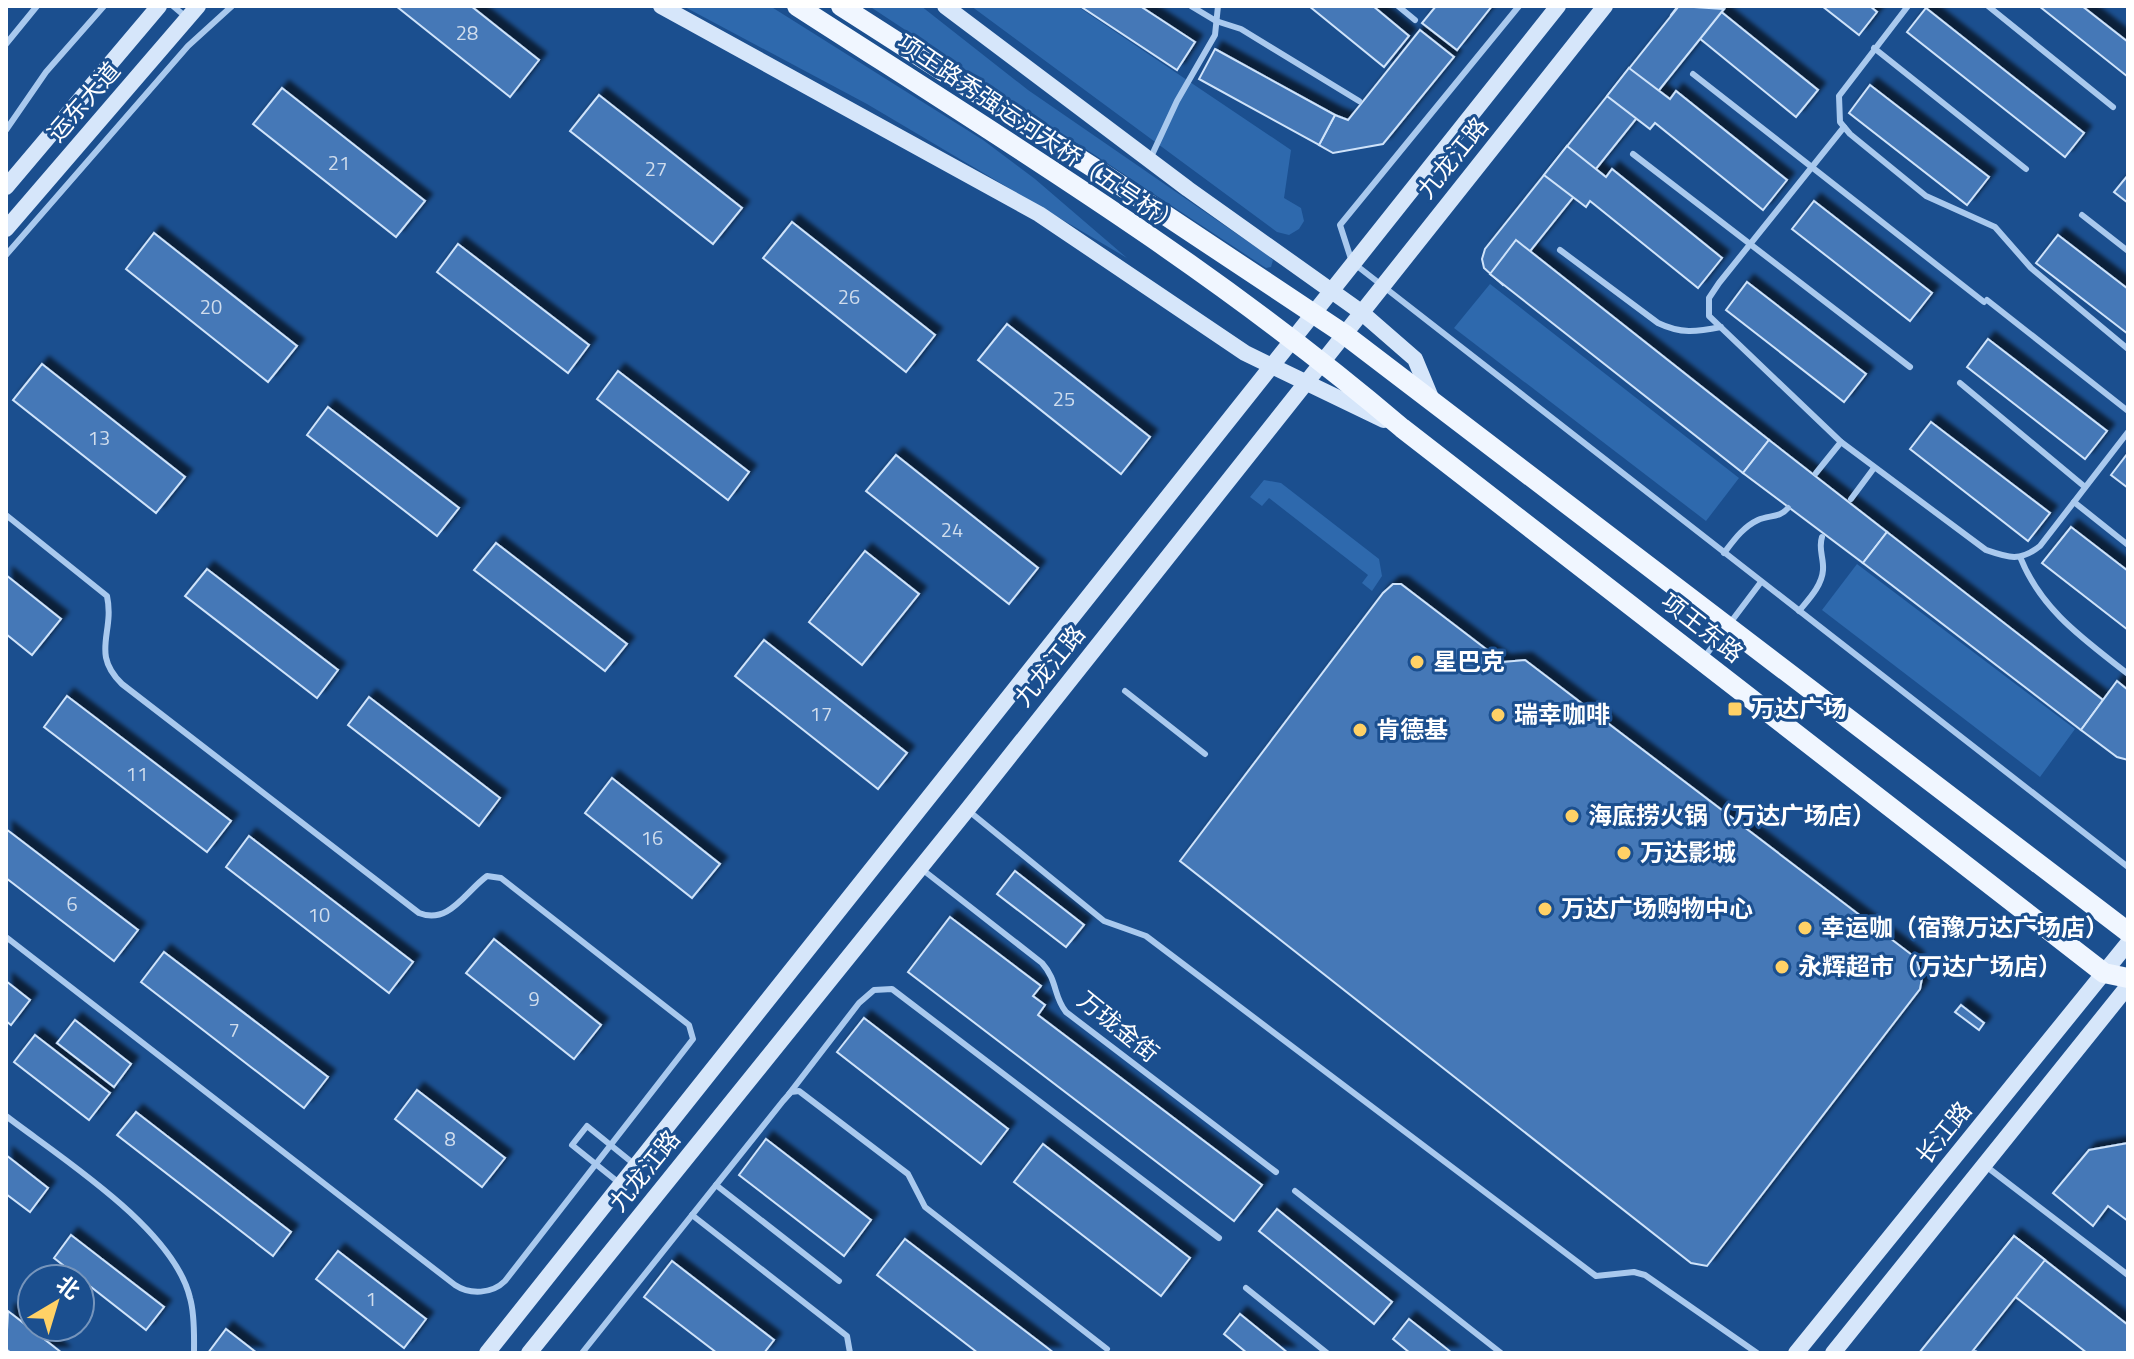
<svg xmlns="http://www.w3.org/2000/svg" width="2134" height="1359" viewBox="0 0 2134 1359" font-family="'Titillium Web','Noto Sans SC',sans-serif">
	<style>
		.green { fill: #2e69ad }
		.building { fill: #4478b7; stroke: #cfe3fa; stroke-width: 2; filter: url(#shadow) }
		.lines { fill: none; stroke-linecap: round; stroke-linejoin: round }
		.lane { stroke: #a9c9ee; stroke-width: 6 }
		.secondary { stroke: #d6e6fa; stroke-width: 16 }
		.primary { stroke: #f0f6ff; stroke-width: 20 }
		.poi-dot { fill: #ffd166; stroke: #1b4f8f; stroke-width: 3 }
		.labels { text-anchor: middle; stroke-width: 6; stroke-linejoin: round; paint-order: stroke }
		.number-label { font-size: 20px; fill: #d0dded }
		.street-label { font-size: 24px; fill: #fff; stroke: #1b4f8f }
		.poi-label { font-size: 24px; font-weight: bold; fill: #fff; stroke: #1b4f8f; text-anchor: start }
	</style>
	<defs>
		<filter id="shadow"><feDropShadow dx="7" dy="-7" stdDeviation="2" flood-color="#0009"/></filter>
	</defs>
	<rect width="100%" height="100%" fill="#1b4f8f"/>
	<!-- green -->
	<g class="green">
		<path d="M683 6H770L983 140 1035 179 1127 258 867 104Z"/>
		<path d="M869 6H921L1028 90 1266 254 1273 260 1271 267 1266 268Z"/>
		<path d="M971 6H1077L1291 150 1284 198 1301 208 1304 221 1299 229 1289 235 1277 232Z"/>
		<path d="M1490 284 1739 478 1706 521 1454 328Z"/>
		<path d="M1264 480 1281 483 1379 559 1382 576 1372 591 1362 583 1368 575 1269 498 1262 506 1250 497Z"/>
		<path d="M1857 564 2075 729 2040 777 1822 610Z"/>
	</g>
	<!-- building -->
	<g class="building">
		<path d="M396 6H471L539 60 510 97Z"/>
		<path d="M1080 6H1140L1195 42 1177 70Z"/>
		<path d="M1309 6H1373L1409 36 1384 67Z"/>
		<path d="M1436 6H1492L1457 50 1422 23Z"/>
		<path d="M1678 6H1714L1818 90 1796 117 1671 15Z"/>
		<path d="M1679 6 1724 9 1503 285 1484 268 1482 259 1485 249Z"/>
		<path d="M1822 6H1870L1877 12 1859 35Z"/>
		<path d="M2039 6H2082L2128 42V77Z"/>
		<path d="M1926 8 2084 133 2065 157 1907 32Z"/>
		<path d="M1420 30 1454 57 1383 144 1333 153 1319 145 1335 115 1348 120Z"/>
		<path d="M1215 49 1335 115 1319 145 1199 79Z"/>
		<path d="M1629 68 1670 99 1676 91 1787 180 1763 210 1655 123 1650 129 1607 96Z"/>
		<path d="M1870 85 1989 177 1967 205 1849 113Z"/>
		<path d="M282 88 425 201 396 237 253 124Z"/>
		<path d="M599 95 742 208 713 244 570 131Z"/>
		<path d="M1567 146 1606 177 1612 169 1722 258 1698 288 1590 201 1586 207 1544 175Z"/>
		<path d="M2128 175V203L2114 192Z"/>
		<path d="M1814 201 1932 293 1910 321 1792 229Z"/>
		<path d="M792 222 935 335 906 372 763 258Z"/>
		<path d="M154 233 297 346 268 382 126 269Z"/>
		<path d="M2058 235 2128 289V334L2036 263Z"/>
		<path d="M1516 240 1769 440 1743 473 1490 274Z"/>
		<path d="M458 244 589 345 568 373 437 272Z"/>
		<path d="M1747 282 1866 374 1844 402 1726 310Z"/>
		<path d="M1007 324 1150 437 1121 474 978 360Z"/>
		<path d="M1988 339 2107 431 2085 459 1967 367Z"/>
		<path d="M42 364 185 477 156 513 13 400Z"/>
		<path d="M618 371 749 472 728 500 597 399Z"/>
		<path d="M328 407 459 508 437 536 307 435Z"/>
		<path d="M1931 422 2050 513 2028 541 1910 449Z"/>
		<path d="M1769 440 1887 532 1863 563 1743 473Z"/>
		<path d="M2128 453V488L2111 475Z"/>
		<path d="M896 455 1038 568 1009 604 866 491Z"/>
		<path d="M2071 527 2128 571V630L2042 563Z"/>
		<path d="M1887 532 2103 700 2081 730 1863 563Z"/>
		<path d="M496 543 627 644 605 671 474 570Z"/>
		<path d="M865 551 919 594 862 665 809 622Z"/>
		<path d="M207 569 338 670 317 698 185 596Z"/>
		<path d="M6 575 61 619 32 655 6 634Z"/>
		<path d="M1393 584H1401L1503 662 1525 660 1916 958 1922 978 1920 989 1707 1266 1691 1263 1180 861 1383 593Z"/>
		<path d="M764 640 907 753 878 789 735 676Z"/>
		<path d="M2117 681 2128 690V760L2117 757 2081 730Z"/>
		<path d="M67 696 231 821 207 852 44 727Z"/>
		<path d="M369 697 500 798 479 826 348 725Z"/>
		<path d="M612 778 720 864 692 898 585 813Z"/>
		<path d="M6 829 138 930 114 961 6 878Z"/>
		<path d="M249 836 413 962 389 993 226 867Z"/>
		<path d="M1015 871 1084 925 1066 947 997 894Z"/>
		<path d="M950 917 1041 986 1033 996 1045 1005 1038 1015 1262 1185 1234 1221 908 972Z"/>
		<path d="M494 939 601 1025 574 1059 466 973Z"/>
		<path d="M164 952 328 1077 304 1108 141 982Z"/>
		<path d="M6 981 30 1000 11 1025 6 1021Z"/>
		<path d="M1961 1005 1984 1023 1979 1030 1955 1012Z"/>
		<path d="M864 1018 1008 1129 981 1164 837 1052Z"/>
		<path d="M75 1020 131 1064 114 1087 57 1043Z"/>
		<path d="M35 1035 110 1093 89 1120 14 1062Z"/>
		<path d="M417 1090 505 1158 482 1187 395 1119Z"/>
		<path d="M136 1112 291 1232 273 1256 117 1135Z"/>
		<path d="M766 1139 871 1220 844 1256 739 1175Z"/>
		<path d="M2128 1143V1221L2108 1206 2093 1226 2053 1193 2089 1150Z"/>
		<path d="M1043 1144 1190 1258 1161 1296 1014 1182Z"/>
		<path d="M6 1155 48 1188 30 1212 6 1194Z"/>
		<path d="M1277 1209 1392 1302 1374 1324 1259 1231Z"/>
		<path d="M71 1235 164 1307 146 1330 54 1258Z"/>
		<path d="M2014 1236 2128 1325V1353H2087L1985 1273Z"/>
		<path d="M2014 1236 2045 1260 1971 1353H1919Z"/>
		<path d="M905 1239 1054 1353H978L877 1275Z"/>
		<path d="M338 1251 426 1319 404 1348 316 1279Z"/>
		<path d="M672 1261 774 1340 764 1353H717L644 1297Z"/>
		<path d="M8 1311 62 1353H11L6 1349Z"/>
		<path d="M1240 1314 1288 1353H1247L1224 1334Z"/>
		<path d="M1409 1319 1452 1353H1410L1393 1339Z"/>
		<path d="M226 1329 257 1353H208Z"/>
	</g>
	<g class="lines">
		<!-- lane -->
		<g class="lane">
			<path d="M173 6 186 17"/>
			<path d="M1191 6 1216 21 1241 29 1359 101"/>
			<path d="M1398 6 1415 20"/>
			<path d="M1519 6 1340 225 1352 262 2128 867"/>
			<path d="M1908 6 1839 96 1840 122 1850 134 1926 196 1995 227 2031 268 2128 349"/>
			<path d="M1988 6 2113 107"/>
			<path d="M6 44 37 6"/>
			<path d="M1874 48 2026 169"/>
			<path d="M1693 74 1984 302"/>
			<path d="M1844 127 1719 283 1709 298V316L1841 442 1986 550C2009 558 2020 562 2040 546L2128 432"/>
			<path d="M6 130 46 72 104 6"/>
			<path d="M1633 154 1910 367"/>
			<path d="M1151 157 1177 101 1215 35 1218 6"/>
			<path d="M2082 215 2128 251"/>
			<path d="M1560 250 1658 323C1681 334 1696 332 1721 327"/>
			<path d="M6 255 188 46 232 6"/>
			<path d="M1987 300 2128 411"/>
			<path d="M1960 383 2085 487"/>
			<path d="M1816 473 1841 442"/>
			<path d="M1851 499 1874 468"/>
			<path d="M2074 502 2128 545"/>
			<path d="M6 515 107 596C115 633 90 653 122 684L419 913C449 925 465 892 487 876L501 878 689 1025 693 1039 505 1281C492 1294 470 1295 455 1285L6 937"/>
			<path d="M1724 553C1734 540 1743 527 1758 520 1769 515 1780 518 1788 508"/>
			<path d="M2021 559C2042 611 2085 640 2128 674"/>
			<path d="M1799 611C1808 600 1822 586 1823 570 1824 558 1818 549 1822 537"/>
			<path d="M1703 659 1761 582"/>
			<path d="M1125 691 1205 754"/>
			<path d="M970 812 1104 921 1146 936 1596 1276 1634 1272 1645 1275 1757 1353"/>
			<path d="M923 870 1042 963C1058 981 1053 996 1066 1012L1276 1172"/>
			<path d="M789 1094 859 1003 874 990 892 989 1219 1238"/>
			<path d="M6 1116C61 1158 174 1229 190 1298 195 1315 194 1336 194 1353"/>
			<path d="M1987 1167 2128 1275"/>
			<path d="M618 1182 572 1145 587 1126 634 1164"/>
			<path d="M716 1185 839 1281"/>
			<path d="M1295 1191 1501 1353"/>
			<path d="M692 1215 847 1336 850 1353"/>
			<path d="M1246 1288 1327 1353"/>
			<path d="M582 1353 783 1101 791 1092 799 1091 908 1174 925 1207 1107 1349"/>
			<path d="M1974 1353H1975"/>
		</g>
		<!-- secondary -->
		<g class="secondary">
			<path d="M661 6 1039 214 1245 353 1384 420"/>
			<path d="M945 6 1188 189 1361 312 1415 359 1432 400"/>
			<path d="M6 187 159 6"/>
			<path d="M6 229 198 6"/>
			<path d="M487 1353 1558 6"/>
			<path d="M529 1353 967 810 1605 6"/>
			<path d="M1796 1353 2128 943"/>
			<path d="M1833 1353 2128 986"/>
		</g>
		<!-- primary -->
		<g class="primary">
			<path d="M797 6C1003 139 1215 268 1402 428L2104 973 2128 978"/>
			<path d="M841 6 1111 179 1344 334 2128 932"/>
		</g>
	</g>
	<!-- markers -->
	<g class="poi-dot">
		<circle cx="1417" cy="662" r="8"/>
		<rect x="1727" y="701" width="16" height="16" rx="4"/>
		<circle cx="1498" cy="715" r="8"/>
		<circle cx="1360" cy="730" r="8"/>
		<circle cx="1572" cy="816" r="8"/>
		<circle cx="1624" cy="853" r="8"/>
		<circle cx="1545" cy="909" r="8"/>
		<circle cx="1805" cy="928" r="8"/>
		<circle cx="1782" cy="967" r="8"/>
	</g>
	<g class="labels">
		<!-- number labels -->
		<g class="number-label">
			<text x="467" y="40">28</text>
			<text x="339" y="170">21</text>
			<text x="656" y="176">27</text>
			<text x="849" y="304">26</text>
			<text x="211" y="314">20</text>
			<text x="1064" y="406">25</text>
			<text x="99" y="445">13</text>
			<text x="952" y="537">24</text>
			<text x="821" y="721">17</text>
			<text x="137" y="781">11</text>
			<text x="652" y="845">16</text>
			<text x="72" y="911">6</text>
			<text x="319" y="922">10</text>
			<text x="534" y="1006">9</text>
			<text x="234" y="1037">7</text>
			<text x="450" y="1146">8</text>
			<text x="371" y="1306">1</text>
		</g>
		<!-- street labels -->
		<g class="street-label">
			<text transform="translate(84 102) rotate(-49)" y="8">运东大道</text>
			<text transform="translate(1039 134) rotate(34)" y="8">项王路秀强运河大桥（五号桥）</text>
			<text transform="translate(1453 158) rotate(-51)" y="8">九龙江路</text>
			<text transform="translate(1702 628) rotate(38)" y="8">项王东路</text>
			<text transform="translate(1050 666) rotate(-51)" y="8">九龙江路</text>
			<text transform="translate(1118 1027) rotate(39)" y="8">万珑金街</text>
			<text transform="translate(1944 1133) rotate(-51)" y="8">长江路</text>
			<text transform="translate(645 1171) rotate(-51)" y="8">九龙江路</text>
		</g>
		<!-- poi labels -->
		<g class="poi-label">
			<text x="1433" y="670">星巴克</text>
			<text x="1751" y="717">万达广场</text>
			<text x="1514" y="723">瑞幸咖啡</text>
			<text x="1376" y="738">肯德基</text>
			<text x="1588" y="824">海底捞火锅（万达广场店）</text>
			<text x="1640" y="861">万达影城</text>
			<text x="1561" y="917">万达广场购物中心</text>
			<text x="1821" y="936">幸运咖（宿豫万达广场店）</text>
			<text x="1798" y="975">永辉超市（万达广场店）</text>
		</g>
	</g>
	<!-- border -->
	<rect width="2134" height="1359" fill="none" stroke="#ffffff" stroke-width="16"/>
	<!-- north arrow -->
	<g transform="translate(56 1303) rotate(38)"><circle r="38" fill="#1b4f8f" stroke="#7695bc" stroke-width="2"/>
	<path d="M0-6L14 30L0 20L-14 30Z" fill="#ffd166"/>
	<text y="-12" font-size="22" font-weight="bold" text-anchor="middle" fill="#ffffff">北</text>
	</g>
</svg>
